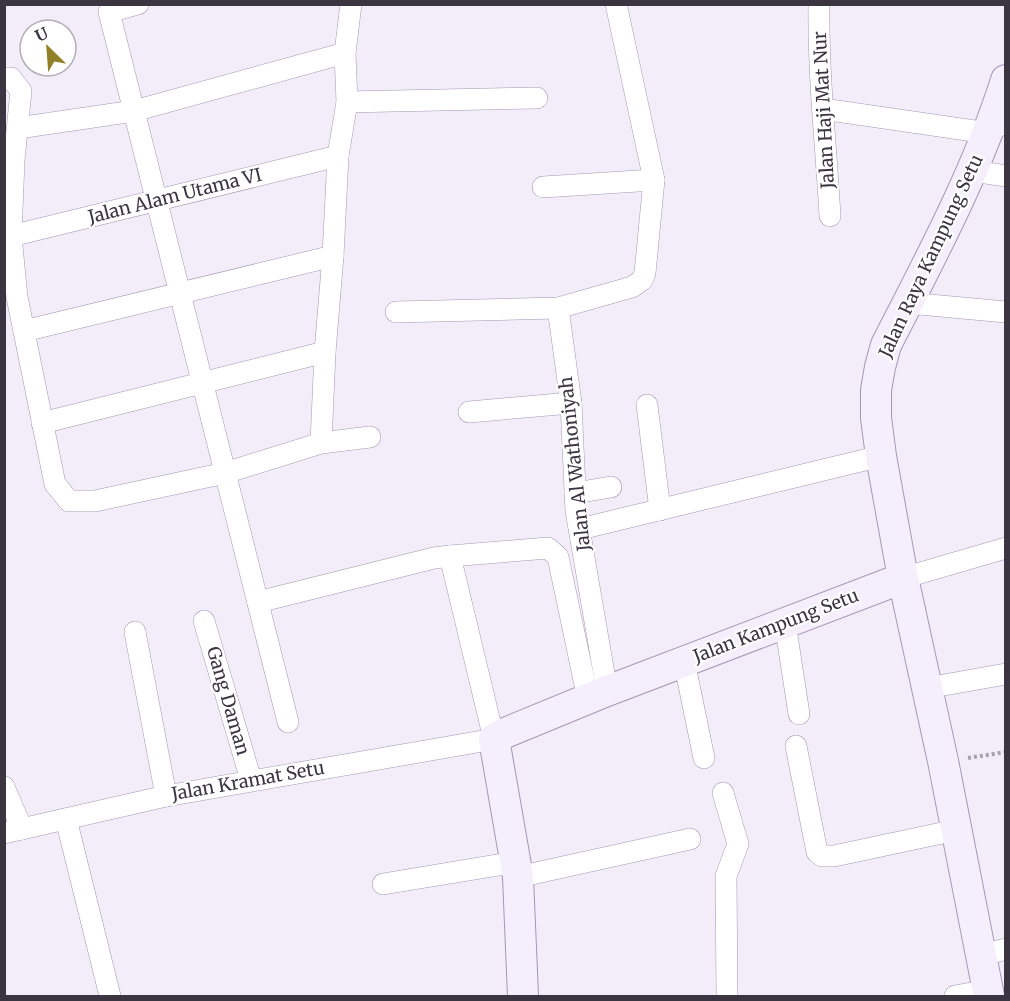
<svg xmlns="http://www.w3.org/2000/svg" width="1010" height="1001" viewBox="0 0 1010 1001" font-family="Merriweather,serif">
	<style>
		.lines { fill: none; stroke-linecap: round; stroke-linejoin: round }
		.street-casing { stroke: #a696b5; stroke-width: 22 }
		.secondary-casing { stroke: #a696b5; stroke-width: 32 }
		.path { stroke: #a7a1ae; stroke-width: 4; stroke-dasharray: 3 3; stroke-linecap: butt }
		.street { stroke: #fff; stroke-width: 21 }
		.secondary { stroke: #f5eefc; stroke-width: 30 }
		.labels { text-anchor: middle; stroke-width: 4.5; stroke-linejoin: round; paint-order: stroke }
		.street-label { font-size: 18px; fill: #3b3542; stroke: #fff }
	</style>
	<rect width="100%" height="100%" fill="#f3edfa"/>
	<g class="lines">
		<defs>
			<g id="street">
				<path d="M138 4 109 12 288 722"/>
				<path d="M819 4C818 75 826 145 830 216"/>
				<path d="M4 78H11L21 91 14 160 11 236 17 297 55 484 69 501H95L225 473 321 443 370 437"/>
				<path d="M347 102 537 98"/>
				<path d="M823 109 988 133 997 127"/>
				<path d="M18 128 134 111 345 53"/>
				<path d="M973 171 1006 176"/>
				<path d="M543 187 654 180"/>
				<path d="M11 236 338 156"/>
				<path d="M908 303 1006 312"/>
				<path d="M558 308 571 403 576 511 607 691"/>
				<path d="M396 312 558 308 632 287 642 280 645 273 654 180 616 4"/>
				<path d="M24 331 333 256"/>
				<path d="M647 405 660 510"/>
				<path d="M469 412 571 403"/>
				<path d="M42 423 325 352"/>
				<path d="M321 443 325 352 333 256 338 156 347 102 345 53 351 4"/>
				<path d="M575 493 611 487"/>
				<path d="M580 529 881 456"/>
				<path d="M450 556 548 548 558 557 588 699"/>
				<path d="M903 578 1006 548"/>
				<path d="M204 621 251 780"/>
				<path d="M785 623 799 714"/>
				<path d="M135 632 166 796"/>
				<path d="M684 661 704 758"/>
				<path d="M927 688 1006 674"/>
				<path d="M796 746 817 852 822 856H834L956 830"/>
				<path d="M4 787 22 829"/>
				<path d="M723 793 738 844 726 876 727 996"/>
				<path d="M66 819 110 996"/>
				<path d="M4 833 166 796 494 739 450 556 434 558 258 602"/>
				<path d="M518 877 690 839"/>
				<path d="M383 884 516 862"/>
				<path d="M982 955 1006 949"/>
				<path d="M955 996 988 990"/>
			</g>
			<g id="secondary">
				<path d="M523 996 518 877 494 739 505 733 607 691 903 578"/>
				<path d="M989 996 943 761 903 578 881 456 876 418V390L880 367 886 345C930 259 977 172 1006 80"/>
			</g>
		</defs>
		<!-- street casing -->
		<use href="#street" class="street-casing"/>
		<!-- secondary casing -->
		<use href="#secondary" class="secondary-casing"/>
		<!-- path -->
		<path class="path" d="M968 758 1006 752"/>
		<!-- street -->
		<use href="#street" class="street"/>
		<!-- secondary -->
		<use href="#secondary" class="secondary"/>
	</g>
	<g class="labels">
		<!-- street labels -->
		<g class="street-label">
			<text transform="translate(824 110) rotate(-93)" y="6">Jalan Haji Mat Nur</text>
			<text transform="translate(175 196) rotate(-14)" y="6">Jalan Alam Utama VI</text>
			<text transform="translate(931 256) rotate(-65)" y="6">Jalan Raya Kampung Setu</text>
			<text transform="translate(575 464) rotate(-96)" y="6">Jalan Al Wathoniyah</text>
			<text transform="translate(776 626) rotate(-21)" y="6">Jalan Kampung Setu</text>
			<text transform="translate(228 701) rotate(74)" y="6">Gang Daman</text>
			<text transform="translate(248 781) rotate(-10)" y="6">Jalan Kramat Setu</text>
		</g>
	</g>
	<!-- border -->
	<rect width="1010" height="1001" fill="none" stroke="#3b3542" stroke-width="12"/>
	<!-- north arrow -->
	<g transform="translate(48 48) rotate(335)"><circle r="28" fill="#ffffff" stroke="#b1aeb3" stroke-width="1.5"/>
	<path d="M0-4.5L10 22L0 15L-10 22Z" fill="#918027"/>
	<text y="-9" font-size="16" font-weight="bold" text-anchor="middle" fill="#3b3542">U</text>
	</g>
</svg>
